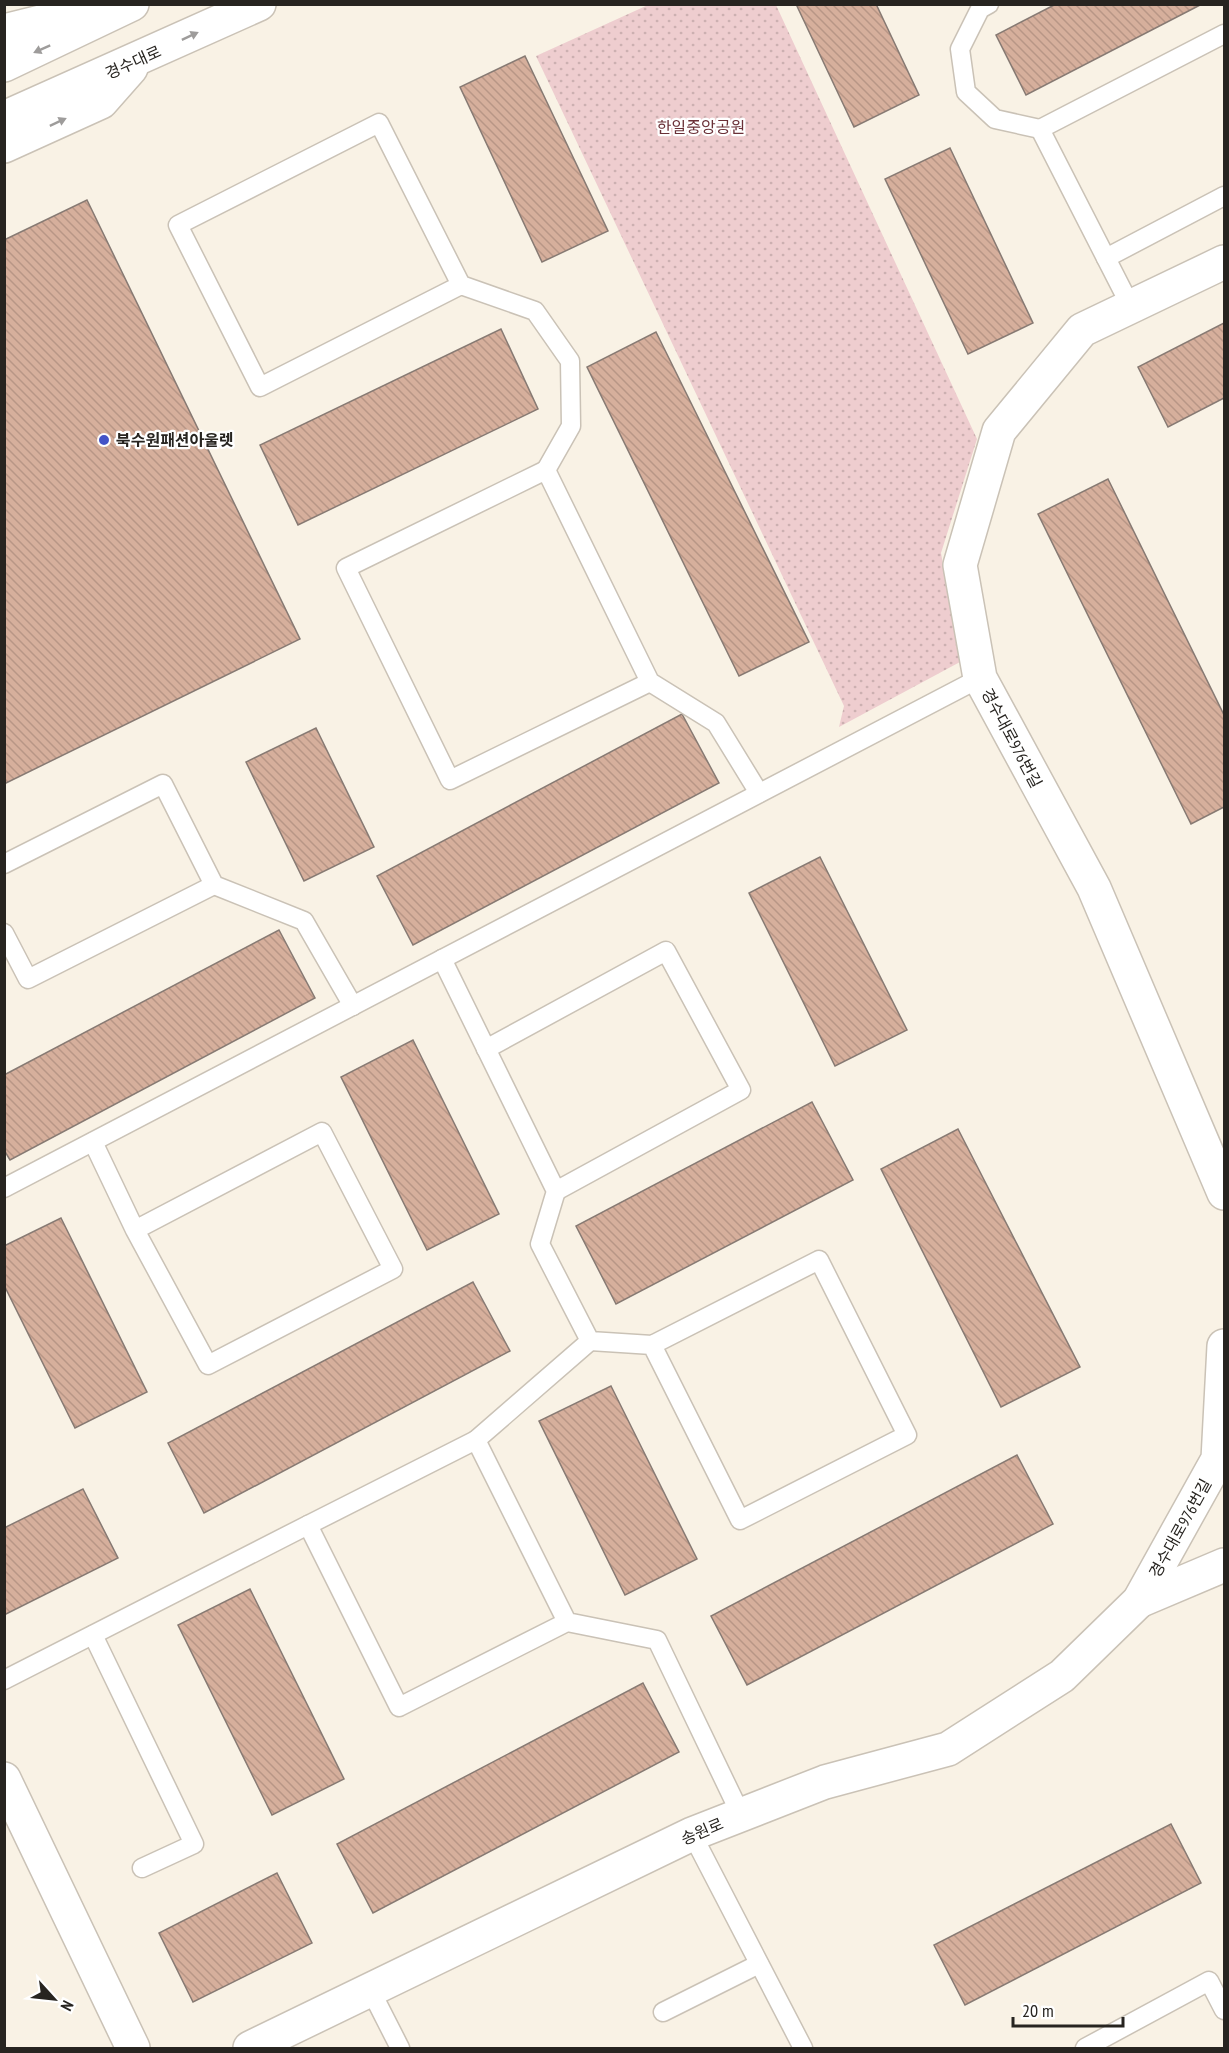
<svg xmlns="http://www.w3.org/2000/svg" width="1229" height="2053" viewBox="0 0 1229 2053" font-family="'PT Sans Narrow','Noto Sans KR',sans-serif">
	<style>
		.park { fill: url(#park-dots) }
		.building { fill: url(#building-back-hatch); stroke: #877a73; stroke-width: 1.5 }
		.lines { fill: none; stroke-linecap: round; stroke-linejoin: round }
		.lane-casing { stroke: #cac2b6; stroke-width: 21 }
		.street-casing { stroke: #cac2b6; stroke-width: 36 }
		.primary-casing { stroke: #cac2b6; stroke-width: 36 }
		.lane { stroke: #fff; stroke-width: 18 }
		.street { stroke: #fff; stroke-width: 33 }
		.primary { stroke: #fff; stroke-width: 33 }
		.oneway { fill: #9e9c9b }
		.poi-dot { fill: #4353c7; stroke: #fff; stroke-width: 2 }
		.labels { text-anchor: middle; stroke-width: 4.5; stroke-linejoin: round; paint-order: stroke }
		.street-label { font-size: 16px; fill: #272420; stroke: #fff }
		.park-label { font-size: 16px; fill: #6a3037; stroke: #fff }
		.poi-label { font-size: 16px; font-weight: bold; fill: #272420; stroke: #fff; text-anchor: start }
	</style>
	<defs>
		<pattern id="park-dots" width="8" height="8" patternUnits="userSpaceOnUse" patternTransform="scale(1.5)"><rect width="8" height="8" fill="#eecdcf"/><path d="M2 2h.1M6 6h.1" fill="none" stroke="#ccb0b1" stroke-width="1.8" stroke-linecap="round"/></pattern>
		<pattern id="building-back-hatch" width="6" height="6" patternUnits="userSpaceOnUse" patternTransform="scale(1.5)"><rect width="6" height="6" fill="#d6af9c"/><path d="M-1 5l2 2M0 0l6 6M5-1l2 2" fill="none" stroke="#b89686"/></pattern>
	</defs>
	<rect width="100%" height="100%" fill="#f9f2e5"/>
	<!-- park -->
	<path class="park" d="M648 5H776L977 439 941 553 960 662 839 727 844 706 536 56Z"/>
	<!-- building -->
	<g class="building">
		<path d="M796 4H876L919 95 854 127Z"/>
		<path d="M1056 4H1202L1026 95 996 35Z"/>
		<path d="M525 56 608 231 542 262 460 87Z"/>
		<path d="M950 148 1033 323 968 354 885 179Z"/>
		<path d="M87 200 300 639 4 784V240Z"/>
		<path d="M1224 323V398L1168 427 1138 367Z"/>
		<path d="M501 329 538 409 298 525 260 445Z"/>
		<path d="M656 332 809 642 739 676 587 367Z"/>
		<path d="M1108 479 1224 715V807L1191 824 1038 514Z"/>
		<path d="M682 714 719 783 413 945 377 876Z"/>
		<path d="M316 728 374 847 304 881 246 762Z"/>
		<path d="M820 857 907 1030 835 1066 749 893Z"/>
		<path d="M279 930 315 998 10 1160 4 1150V1075Z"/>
		<path d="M413 1040 499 1214 427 1250 341 1077Z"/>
		<path d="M812 1102 853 1180 616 1304 576 1226Z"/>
		<path d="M958 1129 1080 1367 1001 1407 881 1169Z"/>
		<path d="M61 1218 147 1392 75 1428 4 1285V1246Z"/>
		<path d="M473 1282 510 1351 204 1513 168 1443Z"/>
		<path d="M611 1386 697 1559 625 1595 539 1421Z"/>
		<path d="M1017 1455 1053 1524 747 1685 711 1616Z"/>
		<path d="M83 1489 118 1558 4 1615V1528Z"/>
		<path d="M250 1589 344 1779 272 1815 178 1625Z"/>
		<path d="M643 1683 679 1752 373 1913 337 1844Z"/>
		<path d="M1171 1824 1201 1883 965 2005 934 1945Z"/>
		<path d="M277 1873 312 1943 193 2002 159 1933Z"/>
	</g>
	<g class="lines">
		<defs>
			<g id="lane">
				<path d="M989 4 980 9 960 49 966 92 995 119 1040 129"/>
				<path d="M1106 258 1224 196"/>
				<path d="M461 285 379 123 178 225 260 387 461 285 535 311 570 361 571 426 546 470"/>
				<path d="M1130 305 1040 129 1224 34"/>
				<path d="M650 682 450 780 346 568 546 470 650 682 716 723 759 793"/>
				<path d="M4 864 163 784 214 885 304 921 353 1006"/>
				<path d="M4 933 28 979 214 885"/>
				<path d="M442 959 556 1191 540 1244 590 1341 652 1345 740 1520 907 1435 819 1260 652 1345"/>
				<path d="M486 1049 666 951 741 1090 556 1191"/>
				<path d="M93 1142 135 1230 208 1365 393 1269 322 1132 135 1230"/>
				<path d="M4 1188 980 678"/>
				<path d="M476 1440 590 1341"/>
				<path d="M567 1622 476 1440 308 1525 399 1707 567 1622 657 1640 741 1815"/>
				<path d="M93 1635 194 1844 142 1868"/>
				<path d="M4 1680 308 1525"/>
				<path d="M692 1834 803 2048"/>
				<path d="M370 1989 400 2048"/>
				<path d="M663 2012 759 1964"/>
				<path d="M1085 2048 1209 1981 1224 2010"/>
			</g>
			<g id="street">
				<path d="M1224 262 1082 330 999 431 960 565 980 678 1094 888 1224 1193"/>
				<path d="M1139 1601 1224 1565"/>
				<path d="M4 1779 133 2048"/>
				<path d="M250 2048 692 1834 825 1782 948 1749 1062 1676 1139 1601 1218 1459 1224 1346"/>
			</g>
			<g id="primary">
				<path d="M4 31 93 9"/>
				<path d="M4 65 132 4"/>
				<path d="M4 118 259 4"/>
				<path d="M4 146 101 102 131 68"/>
			</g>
		</defs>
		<!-- lane casing -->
		<use href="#lane" class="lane-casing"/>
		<!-- street casing -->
		<use href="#street" class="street-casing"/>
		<!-- primary casing -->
		<use href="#primary" class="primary-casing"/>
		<!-- lane -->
		<use href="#lane" class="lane"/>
		<!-- street -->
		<use href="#street" class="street"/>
		<!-- primary -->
		<use href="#primary" class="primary"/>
	</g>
	<!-- one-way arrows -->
	<defs><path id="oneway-solid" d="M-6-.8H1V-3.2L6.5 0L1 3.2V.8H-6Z" transform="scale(1.5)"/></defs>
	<g class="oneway">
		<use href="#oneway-solid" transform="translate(190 36) rotate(-25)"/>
		<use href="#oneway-solid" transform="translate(42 49) rotate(156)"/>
		<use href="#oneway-solid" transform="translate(58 122) rotate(-25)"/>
	</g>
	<!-- markers -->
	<circle class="poi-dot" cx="104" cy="440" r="6"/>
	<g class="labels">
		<!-- street labels -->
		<g class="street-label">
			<text transform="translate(133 62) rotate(-24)" y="6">경수대로</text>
			<text transform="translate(1012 738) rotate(62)" y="6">경수대로976번길</text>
			<text transform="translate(1180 1528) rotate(-61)" y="6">경수대로976번길</text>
			<text transform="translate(702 1831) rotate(-23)" y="6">송원로</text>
		</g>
		<!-- park labels -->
		<g class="park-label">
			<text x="701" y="133">한일중앙공원</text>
		</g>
		<!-- poi labels -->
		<g class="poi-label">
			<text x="116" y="446">북수원패션아울렛</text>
		</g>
	</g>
	<!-- border -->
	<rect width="1229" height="2053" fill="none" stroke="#272420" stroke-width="12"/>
	<!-- north arrow -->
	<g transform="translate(54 1999) rotate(117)" stroke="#ffffff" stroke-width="4.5" paint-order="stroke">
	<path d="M0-4.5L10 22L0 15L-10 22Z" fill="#272420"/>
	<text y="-9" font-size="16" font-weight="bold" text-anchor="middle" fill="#272420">N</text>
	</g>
	<!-- scale -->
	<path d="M1013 2017v9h110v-9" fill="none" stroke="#272420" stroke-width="3"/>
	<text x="1022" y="2017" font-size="18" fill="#272420" stroke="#ffffff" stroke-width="4.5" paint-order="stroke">20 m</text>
</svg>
